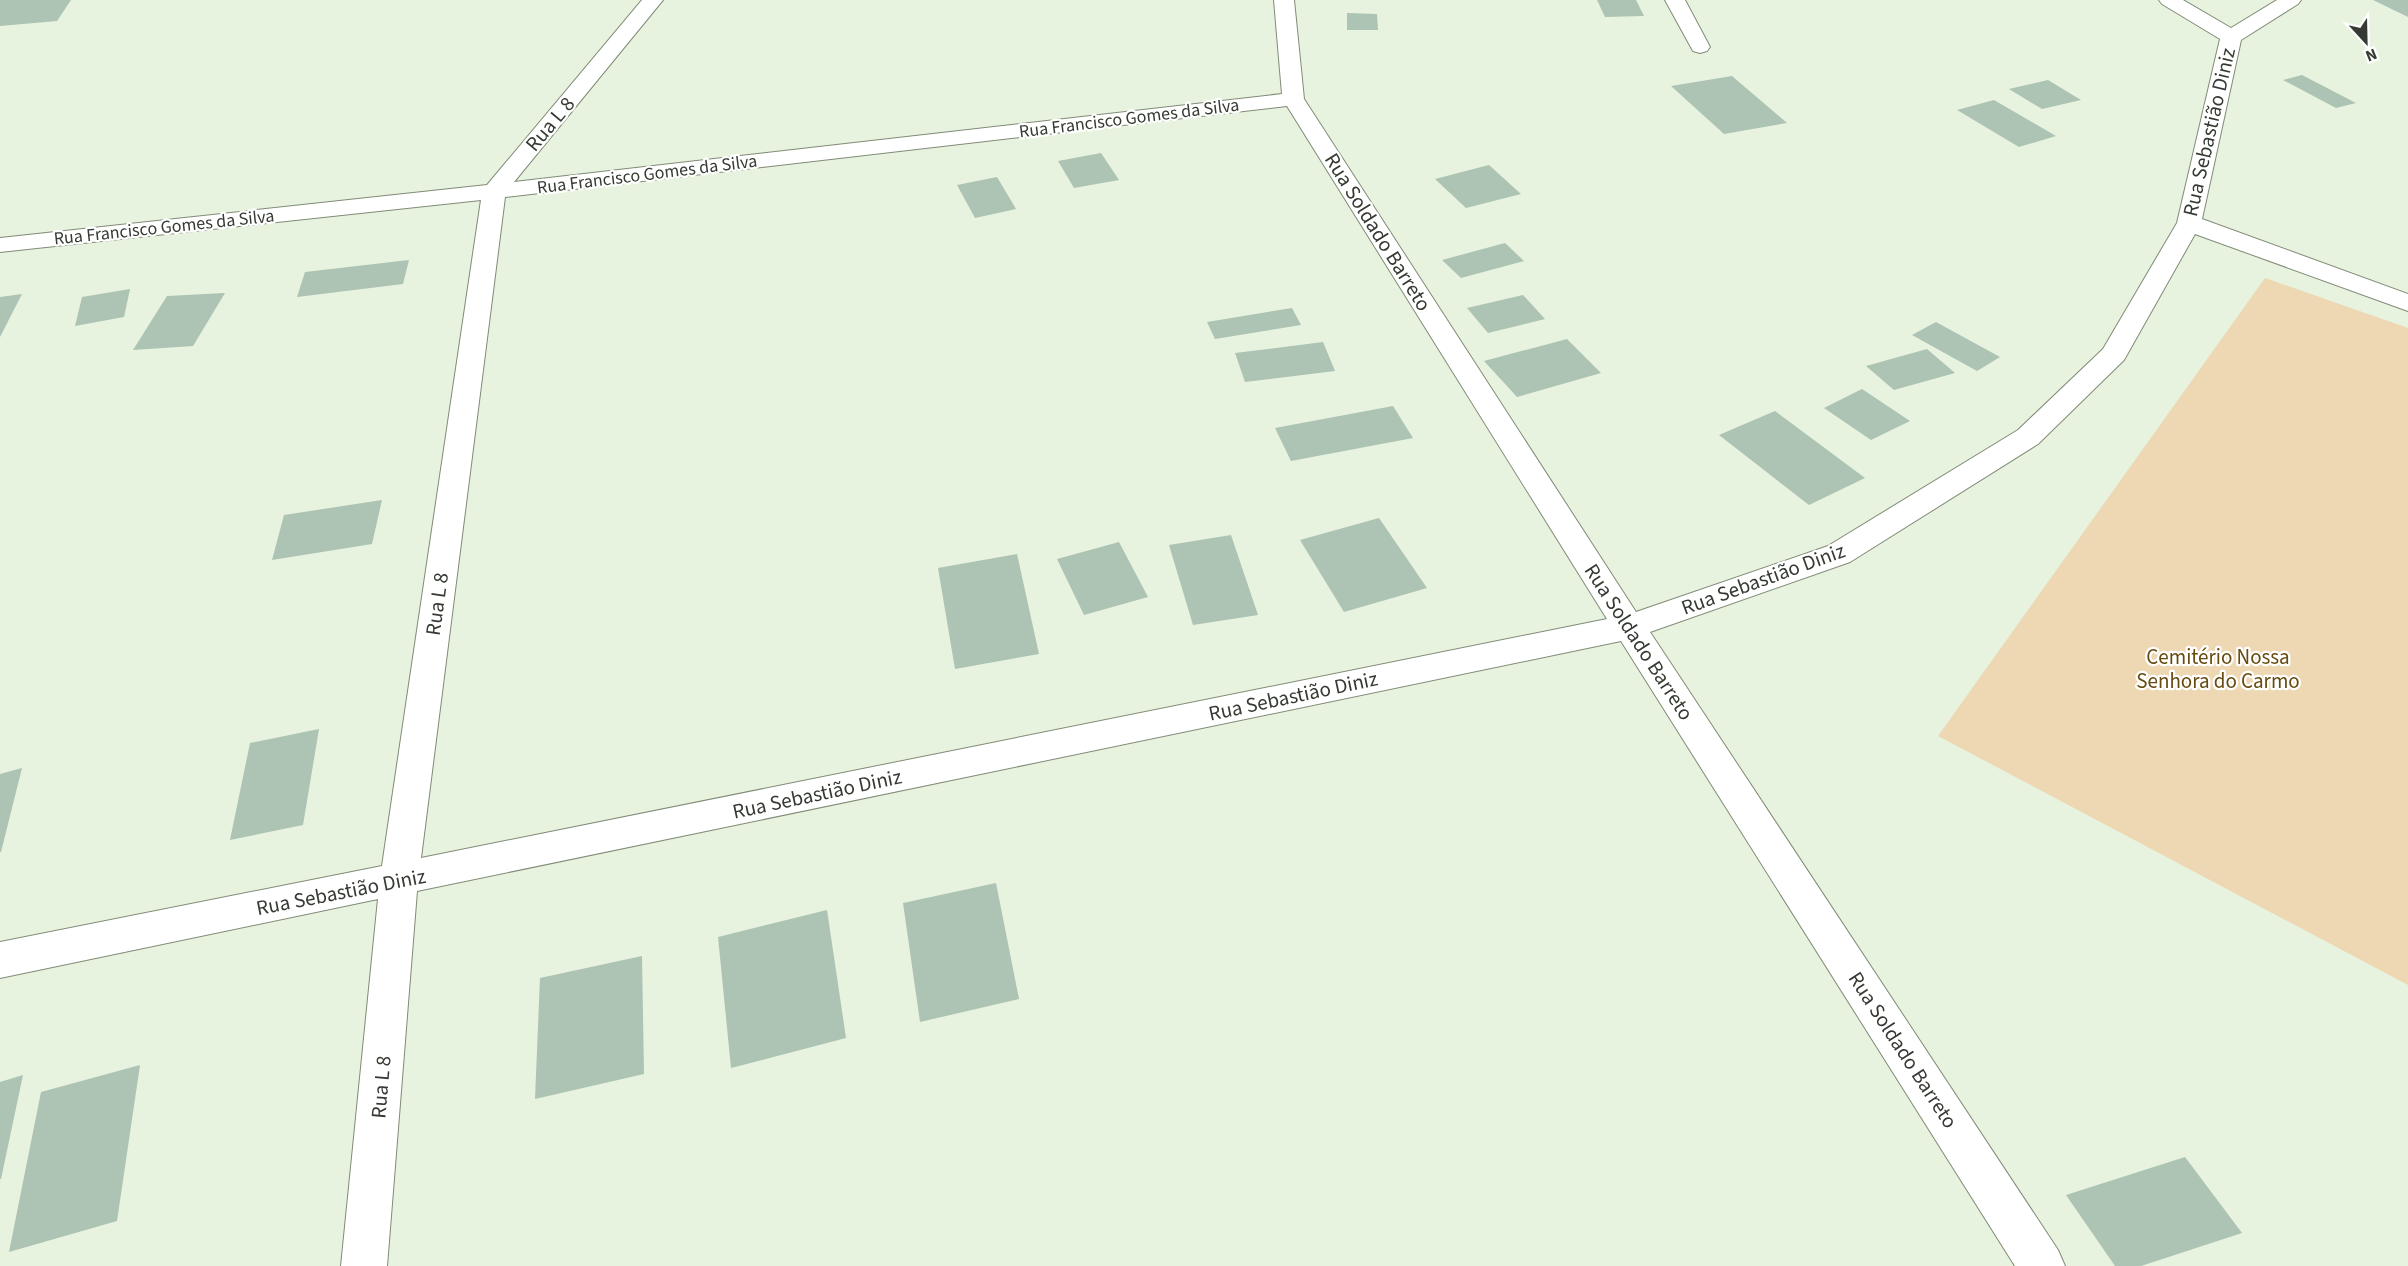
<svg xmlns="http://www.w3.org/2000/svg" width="2408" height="1266" viewBox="0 0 2408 1266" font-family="'Source Sans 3',sans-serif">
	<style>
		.green { fill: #edd8b3 }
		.building { fill: #adc3b4 }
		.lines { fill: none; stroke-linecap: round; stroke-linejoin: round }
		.minor-casing { stroke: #808b77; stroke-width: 2 }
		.minor { fill: #fff; fill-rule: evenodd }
		.labels { text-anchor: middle; stroke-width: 4.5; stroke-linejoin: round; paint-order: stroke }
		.far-street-label { font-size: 18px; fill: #353a32; stroke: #fff }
		.street-label { font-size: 21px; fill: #353a32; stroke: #fff }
		.park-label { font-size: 21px; fill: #664b0f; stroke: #fff }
	</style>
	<rect width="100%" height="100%" fill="#e7f3de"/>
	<!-- green -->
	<path class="green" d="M2265 278 2408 328V985L1938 736Z"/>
	<!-- building -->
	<g class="building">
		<path d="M0 0H71L57 21 0 26Z"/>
		<path d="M1597 0H1636L1644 16 1605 17Z"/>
		<path d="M2373 0H2408V17Z"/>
		<path d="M1347 13 1377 14 1378 30H1347Z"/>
		<path d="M2302 75 2356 103 2336 108 2283 80Z"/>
		<path d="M1732 76 1787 123 1724 134 1671 86Z"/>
		<path d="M2048 80 2081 100 2042 109 2009 89Z"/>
		<path d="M1994 100 2056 136 2019 147 1957 110Z"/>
		<path d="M1101 153 1119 180 1074 188 1058 161Z"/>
		<path d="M1489 165 1521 194 1466 208 1435 179Z"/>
		<path d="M997 177 1016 209 975 218 957 185Z"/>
		<path d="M1505 243 1524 261 1461 278 1442 260Z"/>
		<path d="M409 260 403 284 297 297 305 272Z"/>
		<path d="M130 289 124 317 75 326 82 297Z"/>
		<path d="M225 293 193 346 133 350 167 296Z"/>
		<path d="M22 294 0 337V297Z"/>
		<path d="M1523 295 1545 319 1488 333 1467 308Z"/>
		<path d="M1292 308 1301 325 1215 339 1207 322Z"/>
		<path d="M1936 322 2000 357 1977 371 1912 335Z"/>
		<path d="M1567 339 1601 373 1517 397 1484 361Z"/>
		<path d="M1323 342 1335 371 1245 382 1235 353Z"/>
		<path d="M1927 349 1955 373 1894 390 1866 366Z"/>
		<path d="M1862 389 1910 421 1871 440 1824 408Z"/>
		<path d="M1393 406 1413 438 1291 461 1275 428Z"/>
		<path d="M1775 411 1865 478 1809 505 1719 435Z"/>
		<path d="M382 500 372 544 272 560 284 515Z"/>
		<path d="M1379 518 1427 588 1344 612 1300 540Z"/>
		<path d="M1231 535 1258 615 1193 625 1169 545Z"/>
		<path d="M1119 542 1148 597 1084 615 1057 559Z"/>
		<path d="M1017 554 1039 654 955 669 938 568Z"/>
		<path d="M319 729 303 825 230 840 250 743Z"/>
		<path d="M22 768 1 852H0V774Z"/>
		<path d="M996 883 1019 999 920 1022 903 903Z"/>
		<path d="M827 910 846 1038 731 1068 718 937Z"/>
		<path d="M642 956 644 1074 535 1099 540 978Z"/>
		<path d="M140 1065 117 1221 9 1252 41 1092Z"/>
		<path d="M23 1075 1 1179H0V1082Z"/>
		<path d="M2185 1157 2242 1233 2141 1266H2115L2066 1195Z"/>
	</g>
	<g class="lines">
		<defs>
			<g id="minor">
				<path d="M642 0H663L514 182 1282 94 1274 0H1294L1304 99 1636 612 1828 546 2018 430 2103 349 2177 223 2220 39 2162 4 2159 0H2183L2231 28 2277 0H2301L2298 4 2241 40 2202 219 2408 294V311L2195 234 2124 360 2038 444 1850 562 1650 632 2058 1250 2065 1266H2015L1621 641 417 891 387 1266H341L378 899 0 978V942L382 866 481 200 0 252V238L487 185ZM1287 106 1607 619 421 858 505 197Z"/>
				<path d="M1665 0H1685L1710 47 1707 51 1700 53 1693 51Z"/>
			</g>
		</defs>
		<!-- minor casing -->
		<use href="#minor" class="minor-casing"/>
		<!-- minor -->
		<use href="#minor" class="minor"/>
	</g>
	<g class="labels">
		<!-- far-street labels -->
		<g class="far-street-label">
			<text transform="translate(1129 118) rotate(-7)" y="6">Rua Francisco Gomes da Silva</text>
			<text transform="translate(647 174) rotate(-7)" y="6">Rua Francisco Gomes da Silva</text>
			<text transform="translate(164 227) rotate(-6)" y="6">Rua Francisco Gomes da Silva</text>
		</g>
		<!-- street labels -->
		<g class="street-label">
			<text transform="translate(550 124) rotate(-50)" y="7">Rua L 8</text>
			<text transform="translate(2209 132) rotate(-77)" y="7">Rua Sebastião Diniz</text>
			<text transform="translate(1378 232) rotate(58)" y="7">Rua Soldado Barreto</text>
			<text transform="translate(1763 579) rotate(-20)" y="7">Rua Sebastião Diniz</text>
			<text transform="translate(437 604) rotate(-82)" y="7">Rua L 8</text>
			<text transform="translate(1639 642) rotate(57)" y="7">Rua Soldado Barreto</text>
			<text transform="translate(1293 696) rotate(-12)" y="7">Rua Sebastião Diniz</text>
			<text transform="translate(817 794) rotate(-12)" y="7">Rua Sebastião Diniz</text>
			<text transform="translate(341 892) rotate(-11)" y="7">Rua Sebastião Diniz</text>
			<text transform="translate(1903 1050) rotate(57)" y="7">Rua Soldado Barreto</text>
			<text transform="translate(381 1087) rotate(-85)" y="7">Rua L 8</text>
		</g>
		<!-- park labels -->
		<g class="park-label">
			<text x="2218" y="664">Cemitério Nossa<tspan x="2218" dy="24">Senhora do Carmo</tspan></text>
		</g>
	</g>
	<!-- north arrow -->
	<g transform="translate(2366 42) rotate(158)" stroke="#ffffff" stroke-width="4.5" paint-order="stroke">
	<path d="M0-4.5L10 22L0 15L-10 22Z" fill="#353a32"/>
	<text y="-9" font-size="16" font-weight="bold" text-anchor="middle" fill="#353a32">N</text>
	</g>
</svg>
